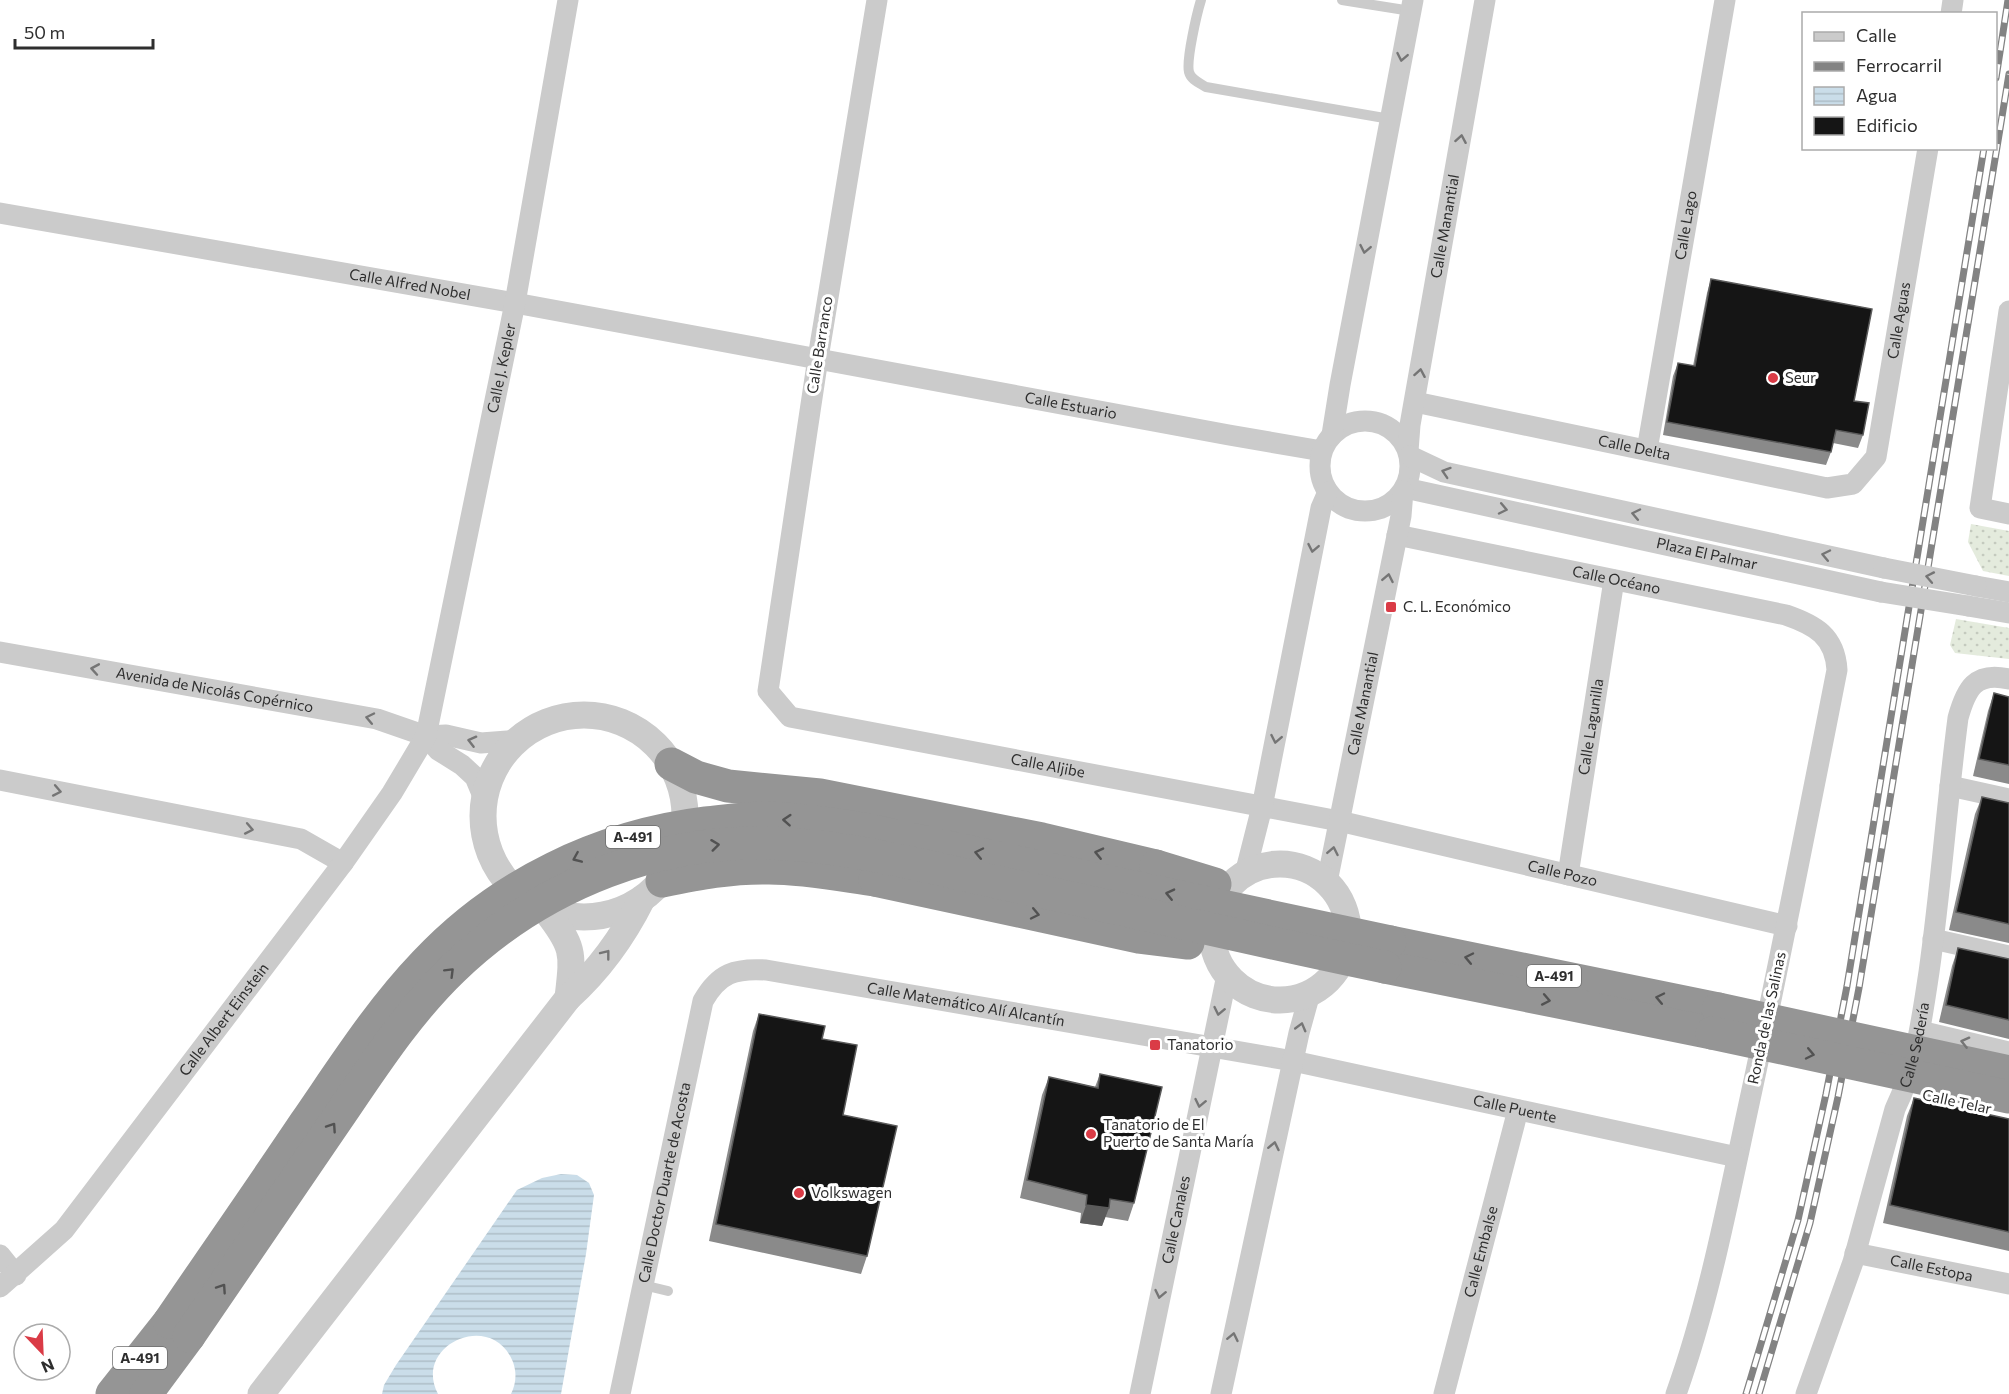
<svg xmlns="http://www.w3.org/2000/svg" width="2009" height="1394" viewBox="0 0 2009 1394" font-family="Commissioner,sans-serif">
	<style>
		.grass { fill: url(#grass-dots) }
		.water { fill: url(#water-rules) }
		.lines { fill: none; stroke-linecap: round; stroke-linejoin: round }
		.service { stroke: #cbcbcb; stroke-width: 10 }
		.minor { stroke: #cbcbcb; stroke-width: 21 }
		.tertiary { stroke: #cbcbcb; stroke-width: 27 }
		.motorway { stroke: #959595; stroke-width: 33 }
		.rail-casing { stroke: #838383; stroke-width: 7 }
		.rail { stroke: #fff; stroke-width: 4.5; stroke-dasharray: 14; stroke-linecap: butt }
		.minor-bridge { stroke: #cbcbcb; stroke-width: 21 }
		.motorway-bridge { stroke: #959595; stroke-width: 33 }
		.wall { fill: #8a8a8a }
		.shaded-wall { fill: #5b5b5b }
		.building { fill: #151515; stroke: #5b5b5b; stroke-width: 1.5 }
		.oneway { stroke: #757575 }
		.oneway2 { stroke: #525252 }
		.poi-dot { fill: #da3b46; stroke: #fff; stroke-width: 2 }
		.labels { text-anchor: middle; stroke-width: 6; stroke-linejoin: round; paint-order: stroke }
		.shield { fill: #fff; stroke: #6d6d6d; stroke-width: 1.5 }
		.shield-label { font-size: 14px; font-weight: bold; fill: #2e2e2e }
		.street-label { font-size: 15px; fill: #2e2e2e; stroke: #fff }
		.poi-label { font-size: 15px; fill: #2e2e2e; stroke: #fff; text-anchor: start }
	</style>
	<defs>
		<pattern id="grass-dots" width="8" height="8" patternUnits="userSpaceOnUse" patternTransform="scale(1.5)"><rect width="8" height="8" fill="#e4ebdd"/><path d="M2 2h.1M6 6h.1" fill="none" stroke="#c4cabe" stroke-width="1.8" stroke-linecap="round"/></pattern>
		<pattern id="water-rules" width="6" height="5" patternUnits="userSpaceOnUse" patternTransform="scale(1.5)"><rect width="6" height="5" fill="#cadde9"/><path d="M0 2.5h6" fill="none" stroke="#aebec8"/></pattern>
	</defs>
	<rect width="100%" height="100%" fill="#fff"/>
	<!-- grass -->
	<g class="grass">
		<path d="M1971 524 2009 531V576L1983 571 1968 542Z"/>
		<path d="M1956 619 2009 628V659L1955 653 1950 645Z"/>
	</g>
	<!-- water -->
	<path class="water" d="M561 1174 577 1175 589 1183 594 1195 586 1254 561 1394H511C516 1384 517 1373 513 1362 492 1309 412 1345 438 1394H382L384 1385 396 1365 517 1190 542 1178Z"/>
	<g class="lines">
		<!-- service -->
		<g class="service">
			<path d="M1201 0C1197 13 1186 60 1189 72 1191 80 1200 83 1206 87L1390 119"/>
			<path d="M1342 0 1411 11"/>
			<path d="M643 1285 668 1291"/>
		</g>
		<!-- minor -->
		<g class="minor">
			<path id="s1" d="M877 0 818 358 768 691 790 717 1339 821 1787 926"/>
			<path d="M1951 14 1953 0"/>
			<path id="s2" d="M0 213 515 303 1229 435 1322 451"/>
			<path d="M2009 311 1980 508 2009 514"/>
			<path id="s3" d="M1415 402 1827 488 1853 484 1876 457 1928 148"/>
			<circle cx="1365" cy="466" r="45"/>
			<path d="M1332 435 1340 385 1413 0"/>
			<path id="s4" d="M1647 450 1725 0"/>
			<path id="s5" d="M1408 451 1410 425 1485 0"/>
			<path d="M1410 456 1444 472 1884 568"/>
			<path id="s6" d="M1405 488 1881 592"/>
			<path id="s7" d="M1397 535 1786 615C1815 625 1835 636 1837 670 1808 818 1779 966 1747 1113 1727 1206 1708 1305 1676 1394"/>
			<path d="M1976 586 2009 592"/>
			<path d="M1968 606 2009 613"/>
			<path id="s8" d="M0 652 377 719 426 736 446 735 481 743 519 740"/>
			<path d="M426 736 438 750 462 765 475 777 485 801"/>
			<path d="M0 780 301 839 343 863"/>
			<path d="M1950 786 2009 799"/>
			<path d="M1245 874 1262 807 1321 508 1328 492"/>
			<path id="s9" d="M1568 875 1614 580"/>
			<path id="s10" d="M1327 882 1401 516 1403 491"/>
			<path d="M1933 939 2009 956"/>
			<path d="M1920 1031 2009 1052"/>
			<path id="s11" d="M1855 1253 2009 1284"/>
			<path d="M0 1255 16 1275"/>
			<path id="s12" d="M0 1287 64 1230 343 863 392 793 426 736 515 303 568 0"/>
			<path id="s13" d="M620 1394 703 1001C719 973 735 968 766 970L1293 1061 1737 1157"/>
			<path id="s14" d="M1140 1394 1227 975"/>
			<path d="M1221 1394 1299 1033 1310 993"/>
			<path id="s15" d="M1444 1394 1518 1110"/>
			<path id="s16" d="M1806 1394 1853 1262 1895 1109C1916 1066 1922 1018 1929 972 1941 887 1947 802 1958 718 1966 689 1975 671 2009 679"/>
		</g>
		<!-- tertiary -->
		<g class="tertiary">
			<circle cx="584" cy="816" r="101"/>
			<circle cx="1280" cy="932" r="68"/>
			<path d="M546 911C575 948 573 953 568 998"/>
			<path d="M261 1394 568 998C598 971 624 935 642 899"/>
		</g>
		<!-- motorway -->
		<g class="motorway">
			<path d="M671 764 696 777 728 786 820 795 1042 839 1156 866"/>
			<path d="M662 881C697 874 732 867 769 868 804 868 840 875 875 880"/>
			<path d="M1390 942 1718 1009"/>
			<path d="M1385 967 1712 1033"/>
			<path d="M112 1394 169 1322"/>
			<path d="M146 1394 189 1336"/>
		</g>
		<defs>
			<g id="rail">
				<path d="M1996 78 2008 0"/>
				<path d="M1746 1394 1798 1220 1826 1094 1847 986 1984 148"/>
				<path d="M1759 1394 1810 1223 1838 1097 1859 988 2009 74"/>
			</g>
		</defs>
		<!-- rail casing -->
		<use href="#rail" class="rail-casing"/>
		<!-- rail -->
		<use href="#rail" class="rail"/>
		<!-- minor-bridge -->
		<g class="minor-bridge">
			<path d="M1884 568 1976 586"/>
			<path d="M1881 592 1968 606"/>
		</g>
		<!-- motorway-bridge -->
		<g class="motorway-bridge">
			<path d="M1156 866 1215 884"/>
			<path d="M875 880 1139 937 1188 943"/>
			<path d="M1718 1009 2009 1072"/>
			<path d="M1712 1033 2009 1097"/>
			<path d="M169 1322C214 1256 260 1190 305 1123 343 1068 379 1011 425 963 499 884 600 836 706 823 726 821 747 818 767 818 801 819 835 824 868 830L1390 942"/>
			<path d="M189 1336C236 1267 284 1198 331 1128 369 1073 405 1015 453 969 541 884 664 835 787 844 865 849 943 871 1020 887 1142 913 1263 942 1385 967"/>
		</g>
	</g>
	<!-- wall -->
	<g class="wall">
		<path d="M1711 279 1854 401 1863 435 1858 448 1833 443 1831 452 1826 465 1663 435 1673 376 1678 363 1693 366 1707 293Z"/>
		<path d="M1994 693 2009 697V784L1973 776 1988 711Z"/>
		<path d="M1982 797 2009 803V943L1949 930 1975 814Z"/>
		<path d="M1958 948 2009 959V1039L1939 1022 1952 966Z"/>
		<path d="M759 1014 822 1039 843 1115 867 1256 861 1274 709 1241 753 1031Z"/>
		<path d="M1100 1074 1134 1203 1128 1221 1105 1217 1102 1226 1080 1223 1081 1213 1020 1198 1042 1095 1049 1077 1095 1087Z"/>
		<path d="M1914 1098 2009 1119V1251L1883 1223 1907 1116Z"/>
	</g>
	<!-- shaded-wall -->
	<path class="shaded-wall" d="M1086 1205 1109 1208 1102 1226 1080 1223Z"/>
	<!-- building -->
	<g class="building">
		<path d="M1711 279 1872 309 1854 401 1869 403 1863 435 1836 430 1831 452 1667 422 1678 363 1695 366Z"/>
		<path d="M1994 693 2009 697V765L1979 759Z"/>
		<path d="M1982 797 2009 803V924L1956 912Z"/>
		<path d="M1958 948 2009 959V1020L1946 1005Z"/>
		<path d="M759 1014 825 1026 822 1039 857 1045 843 1115 897 1126 867 1256 716 1224Z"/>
		<path d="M1100 1074 1162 1087 1134 1203 1110 1199 1109 1208 1086 1205 1087 1195 1027 1180 1049 1077 1098 1088Z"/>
		<path d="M1914 1098 2009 1119V1232L1890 1205Z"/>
	</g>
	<!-- one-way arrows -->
	<defs><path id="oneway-chevron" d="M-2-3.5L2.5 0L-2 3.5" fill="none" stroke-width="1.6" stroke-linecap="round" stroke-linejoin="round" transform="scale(1.5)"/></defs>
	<g class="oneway">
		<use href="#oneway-chevron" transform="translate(1402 57) rotate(101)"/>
		<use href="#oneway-chevron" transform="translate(1461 139) rotate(-80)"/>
		<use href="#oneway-chevron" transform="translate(1365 249) rotate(101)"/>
		<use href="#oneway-chevron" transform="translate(1420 373) rotate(-80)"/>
		<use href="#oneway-chevron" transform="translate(1446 472) rotate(-162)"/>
		<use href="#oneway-chevron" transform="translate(1503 509) rotate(12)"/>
		<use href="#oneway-chevron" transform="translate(1636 514) rotate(-168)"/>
		<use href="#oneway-chevron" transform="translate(1313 548) rotate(101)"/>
		<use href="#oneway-chevron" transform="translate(1826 555) rotate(-168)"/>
		<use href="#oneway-chevron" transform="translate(1930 577) rotate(-169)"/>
		<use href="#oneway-chevron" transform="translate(1388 578) rotate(-79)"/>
		<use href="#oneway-chevron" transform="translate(95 669) rotate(-170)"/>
		<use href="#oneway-chevron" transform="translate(370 718) rotate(-168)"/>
		<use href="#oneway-chevron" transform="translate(1276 739) rotate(101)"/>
		<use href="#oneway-chevron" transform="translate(472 741) rotate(-166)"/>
		<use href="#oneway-chevron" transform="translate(57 791) rotate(11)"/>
		<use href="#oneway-chevron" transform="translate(249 829) rotate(11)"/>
		<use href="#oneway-chevron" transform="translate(1333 851) rotate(-79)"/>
		<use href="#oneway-chevron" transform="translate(606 954) rotate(-52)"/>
		<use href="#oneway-chevron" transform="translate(1219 1011) rotate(102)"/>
		<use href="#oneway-chevron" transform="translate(1301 1027) rotate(-75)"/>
		<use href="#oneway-chevron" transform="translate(1965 1042) rotate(-166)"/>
		<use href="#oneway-chevron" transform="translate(1200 1103) rotate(102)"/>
		<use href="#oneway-chevron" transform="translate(1274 1146) rotate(-78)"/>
		<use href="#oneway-chevron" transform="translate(1160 1294) rotate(102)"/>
		<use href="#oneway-chevron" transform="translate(1233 1337) rotate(-78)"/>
	</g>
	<g class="oneway2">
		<use href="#oneway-chevron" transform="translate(787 820) rotate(-176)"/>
		<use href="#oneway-chevron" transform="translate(715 845) rotate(-7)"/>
		<use href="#oneway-chevron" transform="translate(979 853) rotate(-168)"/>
		<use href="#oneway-chevron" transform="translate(1099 853) rotate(-167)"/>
		<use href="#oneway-chevron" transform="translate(577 858) rotate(157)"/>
		<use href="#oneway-chevron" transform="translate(1170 894) rotate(-167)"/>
		<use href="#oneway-chevron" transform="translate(1035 914) rotate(12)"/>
		<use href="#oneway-chevron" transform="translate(1469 958) rotate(-168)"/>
		<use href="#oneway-chevron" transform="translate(450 972) rotate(-45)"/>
		<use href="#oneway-chevron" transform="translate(1660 998) rotate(-168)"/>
		<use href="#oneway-chevron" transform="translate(1546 1000) rotate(11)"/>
		<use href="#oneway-chevron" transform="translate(1810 1054) rotate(12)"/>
		<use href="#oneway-chevron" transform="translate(332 1127) rotate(-56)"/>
		<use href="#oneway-chevron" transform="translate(222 1288) rotate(-56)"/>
	</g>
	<!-- markers -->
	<g class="poi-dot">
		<circle cx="1773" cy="378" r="6"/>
		<rect x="1385" y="601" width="12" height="12" rx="3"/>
		<rect x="1149" y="1039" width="12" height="12" rx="3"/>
		<circle cx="1091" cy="1134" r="6"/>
		<circle cx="799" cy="1193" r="6"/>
	</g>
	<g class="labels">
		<!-- shield labels -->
		<g class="shield">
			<rect x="606" y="826" width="54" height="22" rx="4.5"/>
			<rect x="1527" y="965" width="54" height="22" rx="4.5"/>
			<rect x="113" y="1347" width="54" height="22" rx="4.5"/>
		</g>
		<g class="shield-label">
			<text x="633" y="842">A-491</text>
			<text x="1554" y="981">A-491</text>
			<text x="140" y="1363">A-491</text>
		</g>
		<!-- street labels -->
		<g class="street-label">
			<text dy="5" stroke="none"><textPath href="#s4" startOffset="228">Calle Lago</textPath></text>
			<text dy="5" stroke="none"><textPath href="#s5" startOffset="228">Calle Manantial</textPath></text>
			<text dy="5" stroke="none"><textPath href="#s2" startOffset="416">Calle Alfred Nobel</textPath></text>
			<text dy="5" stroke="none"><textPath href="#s3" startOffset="621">Calle Aguas</textPath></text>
			<text transform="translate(820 345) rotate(-81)" y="5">Calle Barranco</text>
			<text dy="5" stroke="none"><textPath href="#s12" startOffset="1074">Calle J. Kepler</textPath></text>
			<text dy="5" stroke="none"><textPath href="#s2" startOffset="1088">Calle Estuario</textPath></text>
			<text dy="5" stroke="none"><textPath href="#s3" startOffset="224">Calle Delta</textPath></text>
			<text dy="5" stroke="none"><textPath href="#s6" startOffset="309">Plaza El Palmar</textPath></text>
			<text dy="5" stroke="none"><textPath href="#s7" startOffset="224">Calle Océano</textPath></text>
			<text dy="5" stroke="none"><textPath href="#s8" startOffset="218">Avenida de Nicolás Copérnico</textPath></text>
			<text dy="5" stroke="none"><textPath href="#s10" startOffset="182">Calle Manantial</textPath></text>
			<text dy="5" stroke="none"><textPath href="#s9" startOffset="150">Calle Lagunilla</textPath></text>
			<text dy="5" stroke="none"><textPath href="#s1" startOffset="996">Calle Aljibe</textPath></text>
			<text dy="5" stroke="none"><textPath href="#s1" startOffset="1522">Calle Pozo</textPath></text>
			<text dy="5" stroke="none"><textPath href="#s13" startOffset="680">Calle Matemático Alí Alcantín</textPath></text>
			<text transform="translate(1767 1018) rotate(-78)" y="5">Ronda de las Salinas</text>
			<text dy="5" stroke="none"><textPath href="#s12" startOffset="350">Calle Albert Einstein</textPath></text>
			<text dy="5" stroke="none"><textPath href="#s16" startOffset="366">Calle Sedería</textPath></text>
			<text transform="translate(1957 1102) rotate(12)" y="5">Calle Telar</text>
			<text dy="5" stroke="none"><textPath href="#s13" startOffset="1239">Calle Puente</textPath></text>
			<text dy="5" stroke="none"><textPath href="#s13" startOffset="216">Calle Doctor Duarte de Acosta</textPath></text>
			<text dy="5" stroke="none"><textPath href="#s14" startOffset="178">Calle Canales</textPath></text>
			<text dy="5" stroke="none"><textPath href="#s15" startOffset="147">Calle Embalse</textPath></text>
			<text dy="5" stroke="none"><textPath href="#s11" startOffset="78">Calle Estopa</textPath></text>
		</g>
		<!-- poi labels -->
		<g class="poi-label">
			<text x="1785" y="383">Seur</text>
			<text x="1403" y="612">C. L. Económico</text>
			<text x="1167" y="1050">Tanatorio</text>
			<text x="1103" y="1130">Tanatorio de El<tspan x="1103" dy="17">Puerto de Santa María</tspan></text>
			<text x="811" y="1198">Volkswagen</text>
		</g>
	</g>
	<!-- legend -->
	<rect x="1802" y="12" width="195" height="138" fill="#ffffff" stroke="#ababab" stroke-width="1.5"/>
	<rect x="1814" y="32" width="30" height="9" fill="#cbcbcb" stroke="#ababab" stroke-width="1.5"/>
	<text x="1856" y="42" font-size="18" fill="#2e2e2e">Calle</text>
	<rect x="1814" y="62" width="30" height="9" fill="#838383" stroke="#ababab" stroke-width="1.5"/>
	<text x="1856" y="72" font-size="18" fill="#2e2e2e">Ferrocarril</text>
	<rect x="1814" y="87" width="30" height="18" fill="url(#water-rules)" stroke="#ababab" stroke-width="1.5"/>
	<text x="1856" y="102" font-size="18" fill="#2e2e2e">Agua</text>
	<rect x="1814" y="117" width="30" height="18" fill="#151515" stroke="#ababab" stroke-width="1.5"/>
	<text x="1856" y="132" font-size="18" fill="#2e2e2e">Edificio</text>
	<!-- north arrow -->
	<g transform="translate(42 1352) rotate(157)"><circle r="28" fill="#ffffff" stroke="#ababab" stroke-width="1.5"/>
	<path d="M0-4.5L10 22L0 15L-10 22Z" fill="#da3b46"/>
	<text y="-9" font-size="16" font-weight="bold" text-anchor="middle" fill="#2e2e2e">N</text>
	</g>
	<!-- scale -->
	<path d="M15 39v9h138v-9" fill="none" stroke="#2e2e2e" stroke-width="3"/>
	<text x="24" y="39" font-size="18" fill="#2e2e2e" stroke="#ffffff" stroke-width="4.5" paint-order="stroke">50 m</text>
</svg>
